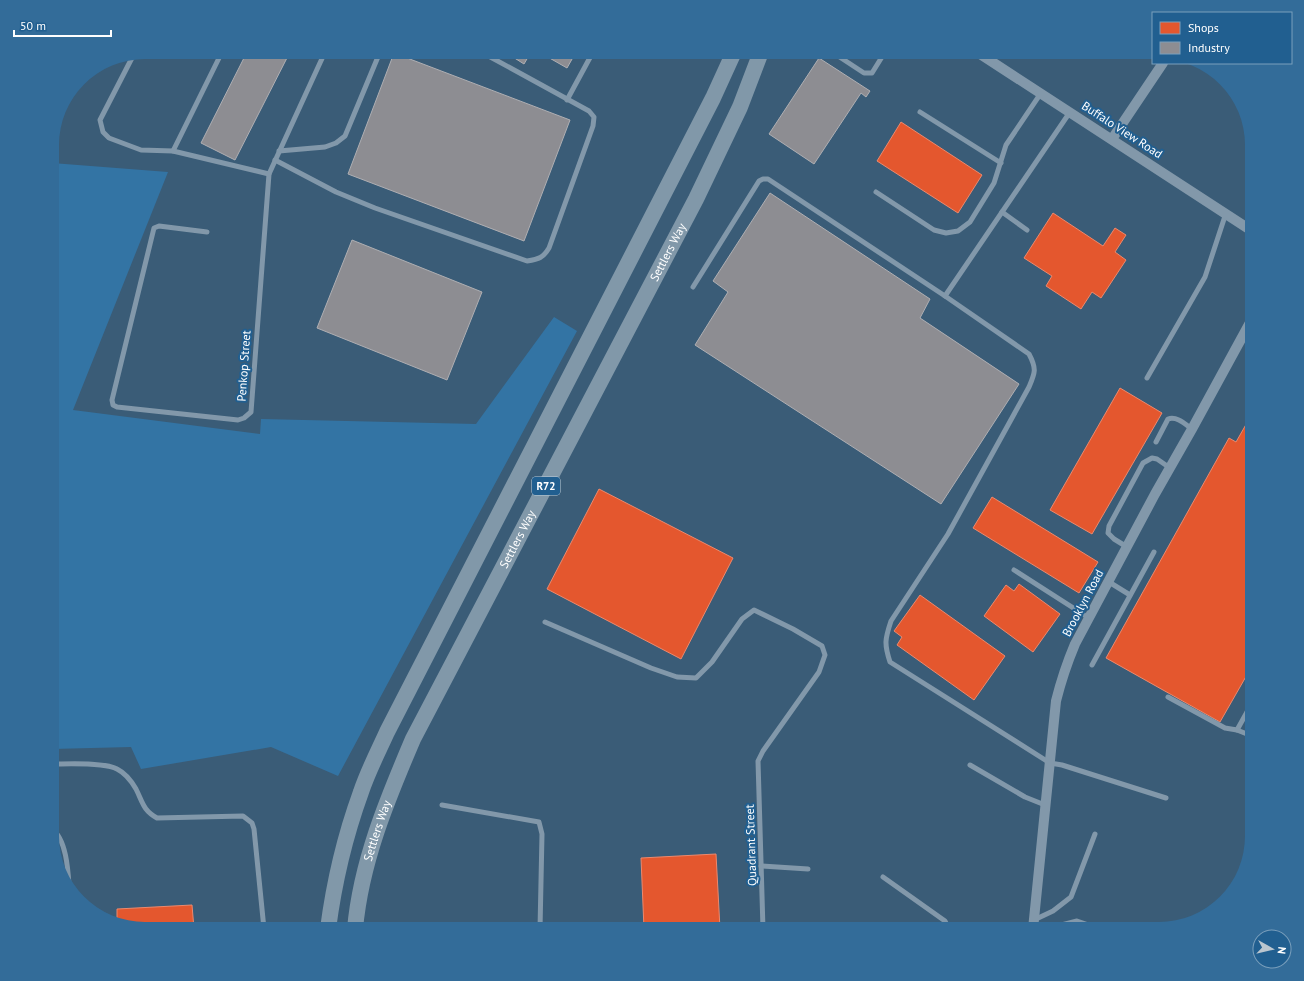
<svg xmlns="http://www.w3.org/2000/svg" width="1304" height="981" viewBox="0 0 1304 981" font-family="'PT Sans',sans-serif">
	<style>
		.green { fill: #3374a4 }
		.shops { fill: #e4572e; stroke: #ec896d }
		.industry { fill: #8d8d92; stroke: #afafb3 }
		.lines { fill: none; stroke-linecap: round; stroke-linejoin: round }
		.lane { stroke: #8298aa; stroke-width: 5 }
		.street { stroke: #8298aa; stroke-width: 10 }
		.primary { stroke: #8198a9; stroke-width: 16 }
		.labels { text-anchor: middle; stroke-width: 4; stroke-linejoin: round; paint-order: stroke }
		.shield { fill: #215f90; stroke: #bccfde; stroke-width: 1 }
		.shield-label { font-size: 11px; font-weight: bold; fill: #fff }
		.street-label { font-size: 12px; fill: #fff; stroke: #215f90 }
	</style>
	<rect width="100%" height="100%" fill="#3a5c77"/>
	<!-- green -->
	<path class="green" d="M52 163 168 172 73 410 260 434 261 419 476 424 554 317 577 331 338 776 271 747 141 769 131 747 52 749Z"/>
	<!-- shops -->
	<g class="shops">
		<path d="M901 122 982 175 958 213 877 161Z"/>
		<path d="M1053 213 1103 246 1115 228 1126 235 1115 252 1126 260 1101 298 1092 292 1081 309 1046 286 1052 276 1024 258Z"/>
		<path d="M1120 388 1162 413 1092 534 1050 510Z"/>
		<path d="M1252 414V666L1220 722 1106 658 1229 438 1236 442Z"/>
		<path d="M599 489 733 558 681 659 547 589Z"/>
		<path d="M992 497 1098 562 1079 593 973 528Z"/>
		<path d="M1019 584 1060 614 1033 652 984 616 1006 585 1014 591Z"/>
		<path d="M920 595 1005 656 974 700 897 645 902 637 894 631Z"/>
		<path d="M716 854 720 929H644L641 858Z"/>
		<path d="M192 905 194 929H145L117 919V909Z"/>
	</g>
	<!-- industry -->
	<g class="industry">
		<path d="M247 52H290L235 160 201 143Z"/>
		<path d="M505 52H531L524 64Z"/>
		<path d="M539 52H576L567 68Z"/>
		<path d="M394 53 570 120 524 241 348 174Z"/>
		<path d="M819 58 870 91 866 97 861 93 814 164 769 134Z"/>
		<path d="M770 193 930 299 920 318 1019 384 941 504 695 345 728 292 713 281Z"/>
		<path d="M352 240 482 292 447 380 317 328Z"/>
	</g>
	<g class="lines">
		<!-- lane -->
		<g class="lane">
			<path d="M832 52 864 73H872L885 52"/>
			<path d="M134 54 100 120 103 132 109 138 141 150 173 151 269 174"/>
			<path d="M567 100 593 52"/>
			<path d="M920 112 1001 163"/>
			<path d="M173 151 222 52"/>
			<path d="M279 151 325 147 336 143 345 136 380 52"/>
			<path d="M275 160 336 192 375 208 527 261C539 259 543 258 549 248L593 126 594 117 589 111 483 53"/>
			<path d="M876 192 934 230 946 233 958 231 970 222 994 183 1006 145 1041 93"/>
			<path d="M1002 212 1027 230"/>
			<path d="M207 232 159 226 154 228 112 400 113 405 117 407 238 420 244 418 251 412 269 174 325 52"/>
			<path d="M693 287 759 181 763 179H768L945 296 1029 354C1037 369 1035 373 1029 387L948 534 891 621C885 639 884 644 890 662L1050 763 1062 765 1166 798"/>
			<path d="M945 296 1070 112"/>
			<path d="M1147 378 1205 277 1226 213"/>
			<path d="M1156 442 1168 419C1177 416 1185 424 1192 429"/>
			<path d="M1127 547 1114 539 1108 533 1109 526 1143 463 1152 458 1157 459 1170 468"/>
			<path d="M1014 570 1089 618"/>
			<path d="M1109 582 1130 595"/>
			<path d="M545 622 651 668 677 677 696 678 712 662 742 619 754 610 793 629 822 646 825 655 819 672 763 751 758 761 763 929"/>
			<path d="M1092 665 1154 552"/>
			<path d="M1168 697 1225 728 1237 730 1252 736"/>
			<path d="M1237 730 1252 703"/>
			<path d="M52 764C68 764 104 762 117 769 125 773 132 782 136 789 143 803 143 810 157 818L243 816 252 823 254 829 264 929"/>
			<path d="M970 765 1025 797 1045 805"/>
			<path d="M442 805 539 822 542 834 540 929"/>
			<path d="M52 829C66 839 68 869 69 885"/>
			<path d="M761 866 808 869"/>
			<path d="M883 877 945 921 949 929"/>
			<path d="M1034 920 1053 911 1071 897 1095 834"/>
			<path d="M1046 929 1077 921 1100 929"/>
		</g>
		<!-- street -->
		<g class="street">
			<path d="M977 52 1252 231"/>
			<path d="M1112 139 1163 63"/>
			<path d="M1033 929 1056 701C1061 681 1067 663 1075 644L1155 494 1192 429 1252 319"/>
		</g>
		<!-- primary -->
		<g class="primary">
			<path d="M328 929C334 883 345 836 361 792 368 771 378 752 387 732L713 98 734 52"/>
			<path id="s1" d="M355 929C361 862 387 800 413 739L696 199 740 107 761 52"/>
		</g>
	</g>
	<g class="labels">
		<!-- shield labels -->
		<rect class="shield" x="532" y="477" width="28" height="18" rx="3"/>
		<g class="shield-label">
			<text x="546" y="490">R72</text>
		</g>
		<!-- street labels -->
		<g class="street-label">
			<text transform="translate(1122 130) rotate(33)" y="4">Buffalo View Road</text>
			<text dy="4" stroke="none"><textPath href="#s1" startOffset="749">Settlers Way</textPath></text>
			<text transform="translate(244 366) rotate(-86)" y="4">Penkop Street</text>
			<text dy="4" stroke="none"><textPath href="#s1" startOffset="425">Settlers Way</textPath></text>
			<text transform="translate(1083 603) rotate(-62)" y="4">Brooklyn Road</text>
			<text dy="4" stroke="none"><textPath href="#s1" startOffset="101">Settlers Way</textPath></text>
			<text transform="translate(751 845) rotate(-92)" y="4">Quadrant Street</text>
		</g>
	</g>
	<!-- crop -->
	<path d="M0 0H1304V981H0ZM145 59H1159A86 86 0 0 1 1245 145V836A86 86 0 0 1 1159 922H145A86 86 0 0 1 59 836V145A86 86 0 0 1 145 59Z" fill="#336c99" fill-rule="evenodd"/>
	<!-- legend -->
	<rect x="1152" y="12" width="140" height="52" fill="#215f90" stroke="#7a9fbc"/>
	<rect x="1160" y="22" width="20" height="12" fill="#e4572e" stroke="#7a9fbc"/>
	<text x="1188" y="32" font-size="12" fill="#ffffff">Shops</text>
	<rect x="1160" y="42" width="20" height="12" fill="#8d8d92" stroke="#7a9fbc"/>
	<text x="1188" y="52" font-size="12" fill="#ffffff">Industry</text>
	<!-- north arrow -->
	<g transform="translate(1272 949) rotate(98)"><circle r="19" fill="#215f90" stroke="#7a9fbc"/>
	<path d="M0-3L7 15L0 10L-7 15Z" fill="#bac6cf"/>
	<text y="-6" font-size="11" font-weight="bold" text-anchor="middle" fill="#ffffff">N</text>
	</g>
	<!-- scale -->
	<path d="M14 30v6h97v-6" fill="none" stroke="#ffffff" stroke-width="2"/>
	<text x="20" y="30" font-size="12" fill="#ffffff" stroke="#215f90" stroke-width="3" paint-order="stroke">50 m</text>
</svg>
